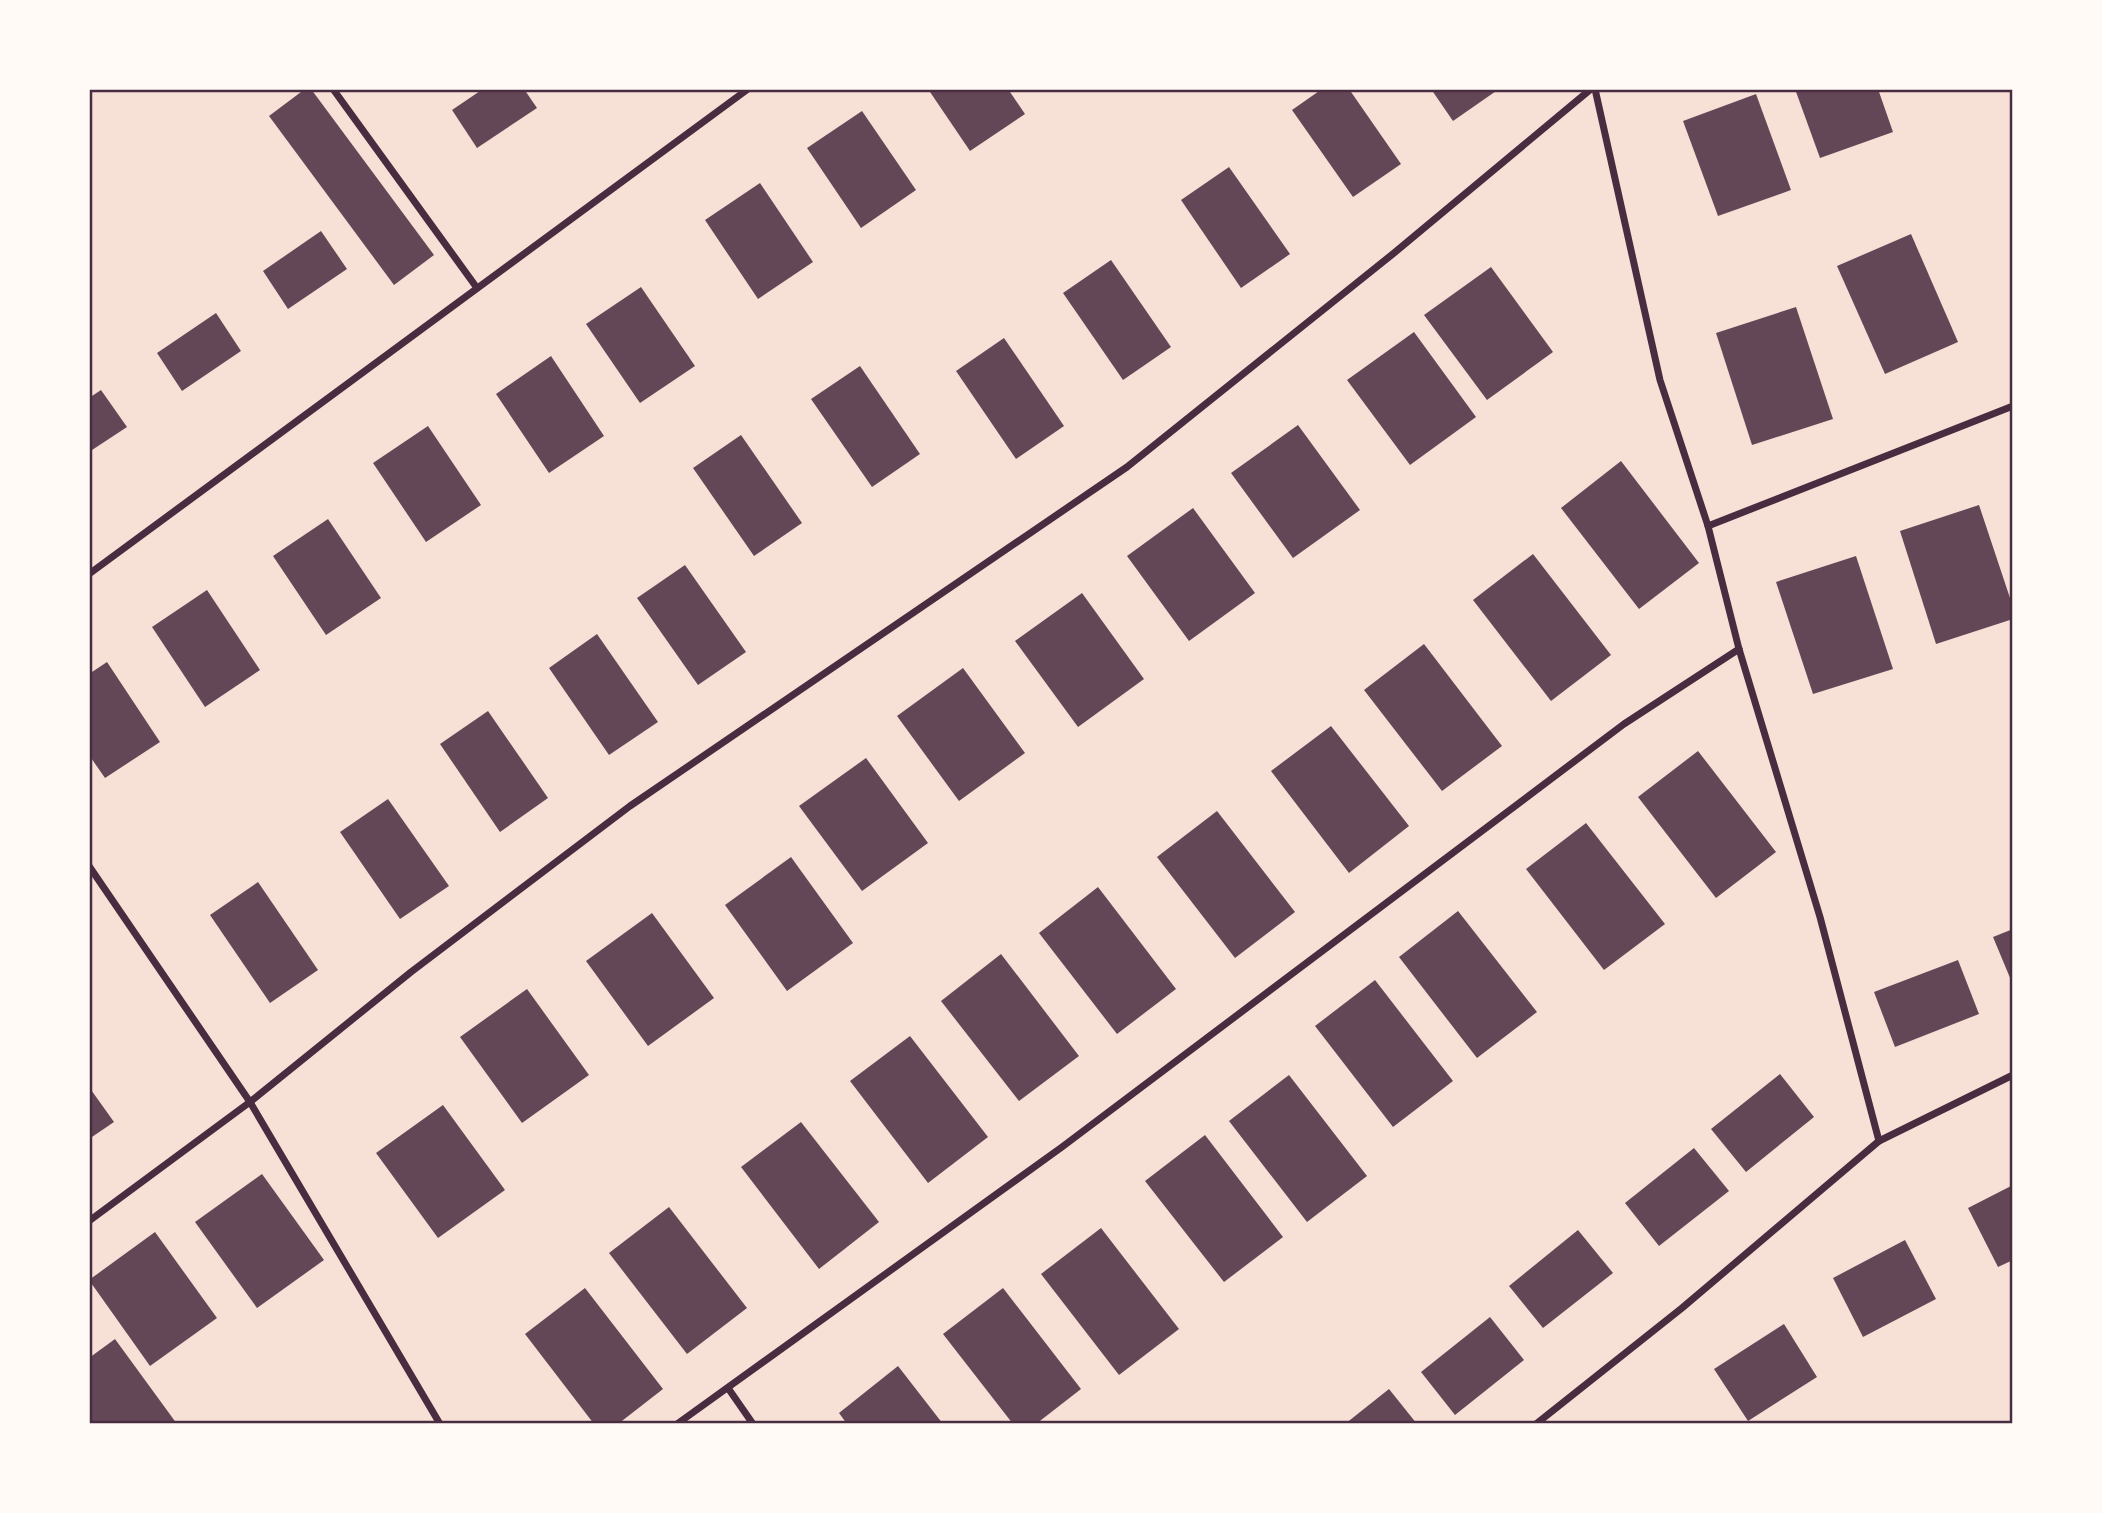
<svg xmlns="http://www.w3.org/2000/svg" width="2102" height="1513" viewBox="0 0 2102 1513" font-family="Bitter,serif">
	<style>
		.building { fill: #644757 }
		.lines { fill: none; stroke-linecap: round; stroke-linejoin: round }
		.minor { stroke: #4a2c40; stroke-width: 7 }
		.neatline { fill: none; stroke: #4a2c40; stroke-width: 2.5 }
	</style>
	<rect width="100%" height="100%" fill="#f7e1d7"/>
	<!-- building -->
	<g class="building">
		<path d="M305 89H311L434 255 394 285 269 116Z"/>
		<path d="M483 89H524L537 108 477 148 452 110Z"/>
		<path d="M928 89H1008L1025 114 970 151Z"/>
		<path d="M1322 89H1349L1401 164 1353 197 1292 110Z"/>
		<path d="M1431 89H1499L1453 121Z"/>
		<path d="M1795 89H1878L1893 132 1820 158Z"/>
		<path d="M1756 94 1791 190 1718 216 1683 121Z"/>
		<path d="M862 111 916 190 861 228 807 148Z"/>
		<path d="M1229 167 1290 254 1241 288 1181 200Z"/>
		<path d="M760 183 813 262 758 299 705 220Z"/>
		<path d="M321 231 347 269 288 309 263 271Z"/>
		<path d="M1911 234 1958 342 1885 374 1837 266Z"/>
		<path d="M1111 260 1171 347 1123 380 1063 293Z"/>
		<path d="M1491 267 1553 352 1487 400 1424 315Z"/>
		<path d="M641 287 695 366 640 403 586 324Z"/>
		<path d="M1796 307 1833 419 1752 445 1716 333Z"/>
		<path d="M216 313 241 351 182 391 157 353Z"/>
		<path d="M1414 332 1476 417 1410 465 1347 380Z"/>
		<path d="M1004 338 1064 426 1016 459 956 371Z"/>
		<path d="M551 356 604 436 549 473 496 394Z"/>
		<path d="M860 366 920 454 872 487 811 399Z"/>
		<path d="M101 390 127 427 89 452V398Z"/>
		<path d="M1298 425 1360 510 1293 558 1231 473Z"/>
		<path d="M428 426 481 505 426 542 373 463Z"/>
		<path d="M741 435 802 523 754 556 693 468Z"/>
		<path d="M1621 461 1699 563 1639 609 1561 508Z"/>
		<path d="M1979 505 2013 607V619L1936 644 1900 531Z"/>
		<path d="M1193 508 1255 593 1189 641 1127 556Z"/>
		<path d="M328 519 381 598 326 635 273 556Z"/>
		<path d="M1533 554 1611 655 1551 701 1473 600Z"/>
		<path d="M1856 556 1893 669 1813 694 1776 582Z"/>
		<path d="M685 565 746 652 698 685 637 598Z"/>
		<path d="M207 590 260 670 205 707 152 627Z"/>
		<path d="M1082 593 1144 679 1078 727 1015 641Z"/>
		<path d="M597 634 658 722 609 755 549 668Z"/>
		<path d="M1424 644 1502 746 1442 791 1364 690Z"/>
		<path d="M107 662 160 742 105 778 89 755V674Z"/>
		<path d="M963 668 1025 753 959 801 897 716Z"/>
		<path d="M488 711 548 798 500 832 440 744Z"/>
		<path d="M1331 726 1409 826 1349 873 1271 771Z"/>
		<path d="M1698 751 1776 852 1716 898 1638 797Z"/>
		<path d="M866 758 928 843 862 891 799 806Z"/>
		<path d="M388 799 449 886 400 919 340 832Z"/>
		<path d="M1217 811 1295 912 1235 958 1157 857Z"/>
		<path d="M1586 823 1665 924 1604 970 1526 869Z"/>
		<path d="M791 857 853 943 787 991 725 905Z"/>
		<path d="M258 882 318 970 270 1003 210 915Z"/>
		<path d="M1098 887 1176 989 1117 1034 1039 933Z"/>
		<path d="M1458 911 1537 1012 1477 1058 1399 957Z"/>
		<path d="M652 913 714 998 648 1046 586 961Z"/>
		<path d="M2013 929V985L1993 937Z"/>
		<path d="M1001 954 1079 1056 1019 1101 941 1001Z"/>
		<path d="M1958 960 1979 1014 1895 1047 1874 992Z"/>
		<path d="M1375 980 1453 1081 1393 1127 1315 1026Z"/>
		<path d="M527 989 589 1075 522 1123 460 1037Z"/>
		<path d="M910 1036 988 1137 928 1183 850 1081Z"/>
		<path d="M1780 1074 1814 1117 1746 1172 1711 1129Z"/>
		<path d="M1289 1075 1367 1176 1307 1222 1229 1121Z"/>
		<path d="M89 1087 114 1122 89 1139Z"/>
		<path d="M443 1105 505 1190 438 1238 376 1153Z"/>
		<path d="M801 1122 879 1222 819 1269 741 1167Z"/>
		<path d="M1205 1135 1283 1237 1224 1282 1145 1181Z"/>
		<path d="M1694 1148 1729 1191 1659 1246 1625 1203Z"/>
		<path d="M262 1174 324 1260 257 1308 195 1222Z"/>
		<path d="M2013 1185V1260L1998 1267 1968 1208Z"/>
		<path d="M669 1207 747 1308 687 1354 609 1253Z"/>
		<path d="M1101 1228 1179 1329 1119 1375 1041 1274Z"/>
		<path d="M1578 1230 1613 1273 1543 1328 1509 1286Z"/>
		<path d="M155 1232 217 1318 150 1366 89 1280Z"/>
		<path d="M1905 1240 1936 1299 1863 1337 1833 1278Z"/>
		<path d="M585 1288 663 1389 618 1424H594L525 1334Z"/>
		<path d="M1003 1288 1081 1389 1036 1424H1013L943 1334Z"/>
		<path d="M1490 1317 1524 1360 1455 1415 1421 1372Z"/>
		<path d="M1784 1324 1817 1377 1748 1421 1714 1369Z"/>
		<path d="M115 1339 177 1424H89V1358Z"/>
		<path d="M898 1366 943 1424H847L839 1413Z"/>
		<path d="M1389 1389 1417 1424H1345Z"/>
	</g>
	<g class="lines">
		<!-- minor -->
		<g class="minor">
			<path d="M333 89 477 288"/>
			<path d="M1595 89 1660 380 1708 526 1739 649 1820 917 1879 1141"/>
			<path d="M1708 526 2013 406"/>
			<path d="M89 574 748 89"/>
			<path d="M89 866 250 1102 440 1424"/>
			<path d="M89 1221 250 1102 411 972 630 806 1127 467 1394 253 1591 89"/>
			<path d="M728 1388 753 1424"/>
			<path d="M677 1424 1062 1147 1624 724 1739 649"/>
			<path d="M1536 1424 1682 1308 1879 1141 2013 1075"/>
		</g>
	</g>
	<!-- border -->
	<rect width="2102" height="1513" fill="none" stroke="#fffaf5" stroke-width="182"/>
	<rect x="91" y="91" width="1920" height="1331" class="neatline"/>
</svg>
